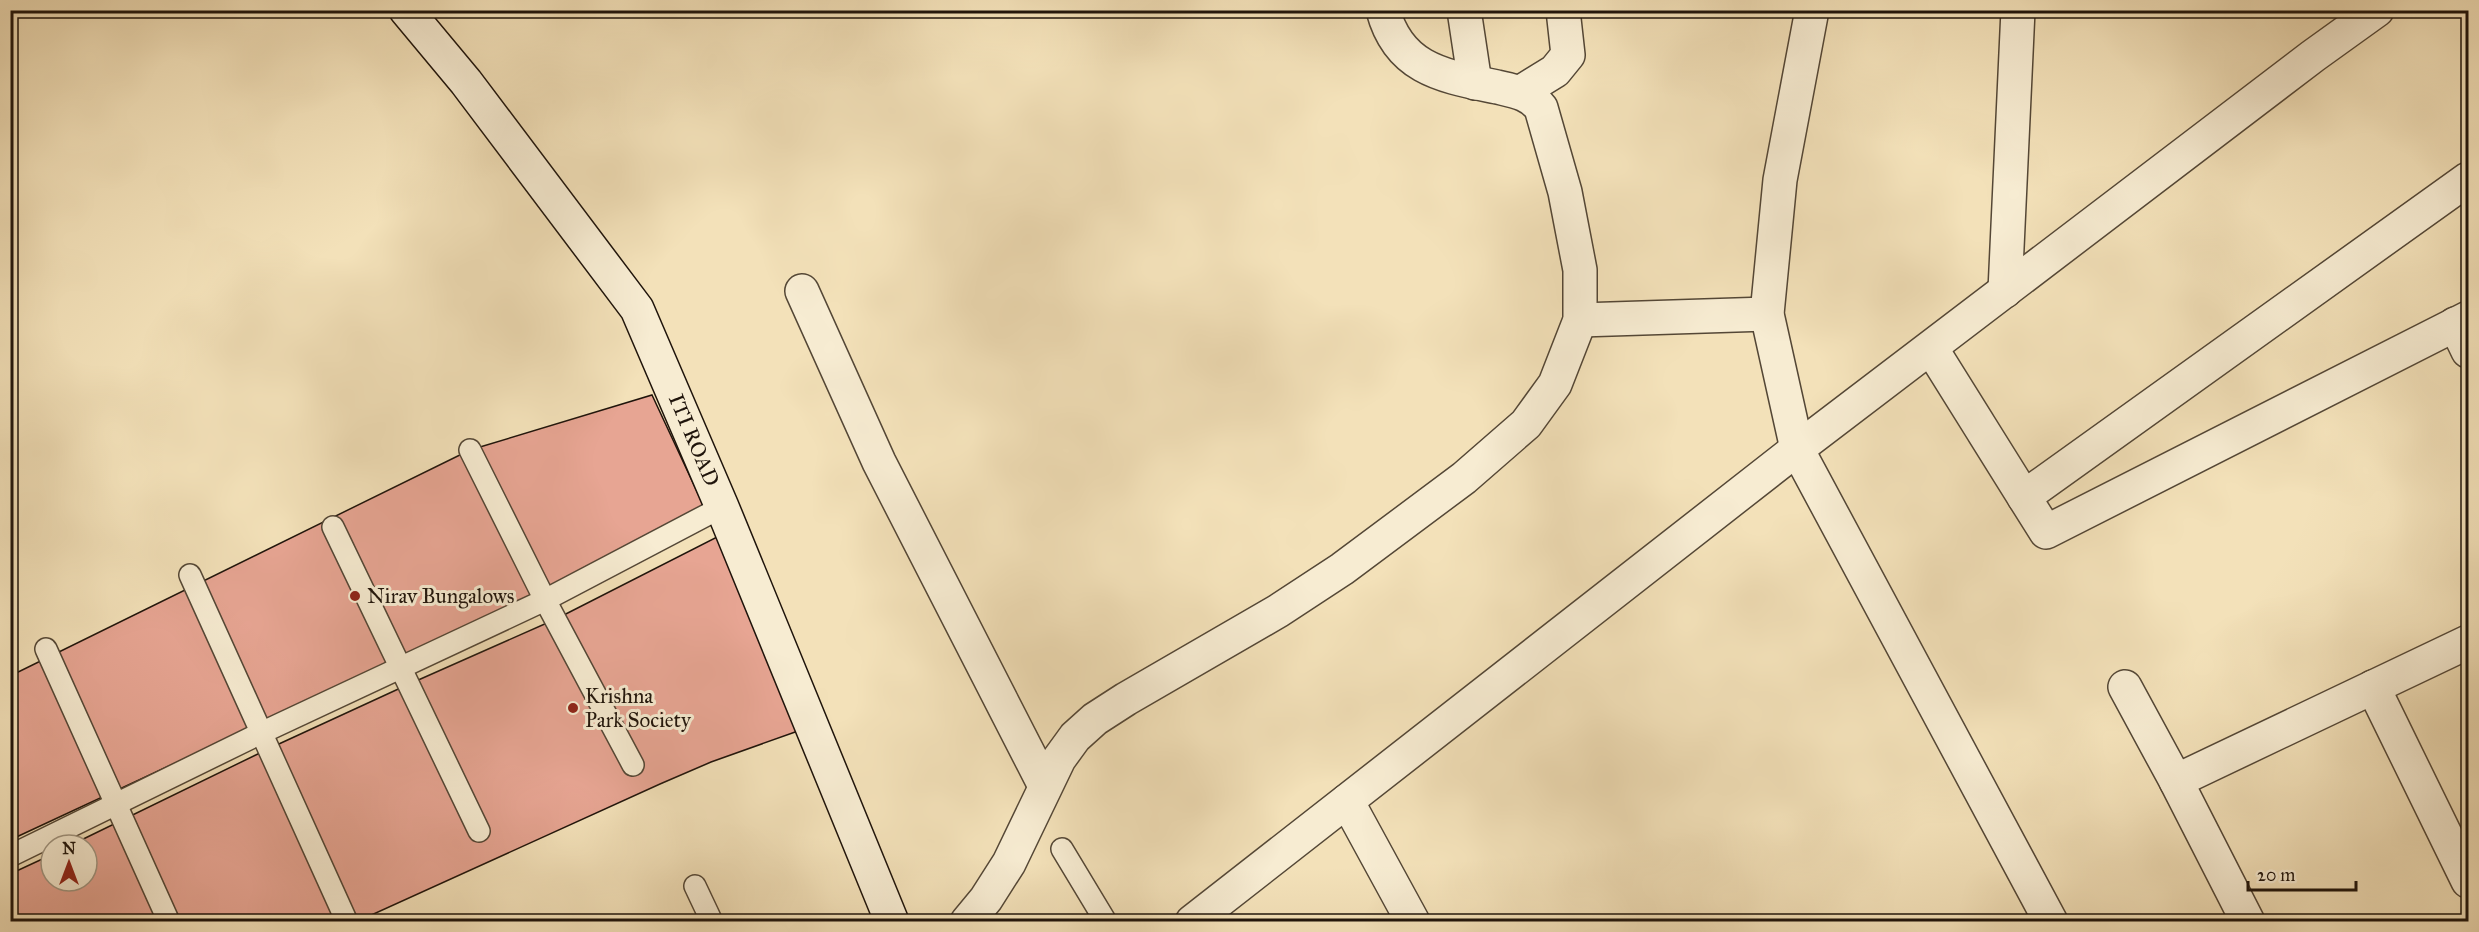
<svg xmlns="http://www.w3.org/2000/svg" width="2479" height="932" viewBox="0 0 2479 932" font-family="'IM FELL Great Primer',serif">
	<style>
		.building { fill: #e7a593; stroke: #1f140b; stroke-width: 1.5 }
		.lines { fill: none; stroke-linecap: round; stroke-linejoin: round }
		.service-casing { stroke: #544736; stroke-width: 24 }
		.minor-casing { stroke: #544736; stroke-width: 36 }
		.secondary-casing { stroke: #1f140b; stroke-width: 36 }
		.service { stroke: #f7ecd2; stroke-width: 21 }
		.minor { stroke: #f7ecd2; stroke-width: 33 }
		.secondary { stroke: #f7ecd2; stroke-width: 33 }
		.poi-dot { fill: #8f2418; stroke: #f7ecd2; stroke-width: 2 }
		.labels { text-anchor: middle; stroke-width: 6; stroke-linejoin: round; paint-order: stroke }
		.street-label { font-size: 21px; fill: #1f140b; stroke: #f7ecd2 }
		.poi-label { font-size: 21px; fill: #1f140b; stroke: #f7ecd2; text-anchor: start }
	</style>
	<rect width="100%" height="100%" fill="#f3e1b9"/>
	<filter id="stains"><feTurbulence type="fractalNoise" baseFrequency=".00333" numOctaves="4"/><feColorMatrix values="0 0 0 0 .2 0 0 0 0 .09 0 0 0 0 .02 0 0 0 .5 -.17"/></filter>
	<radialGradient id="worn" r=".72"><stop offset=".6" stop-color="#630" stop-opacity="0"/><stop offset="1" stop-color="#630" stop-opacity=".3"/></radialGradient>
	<!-- building -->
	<g class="building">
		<path d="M652 395 708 515 10 840V676L470 450Z"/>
		<path d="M717 537 798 731 711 762 660 784 356 922H10V874L51 855V881H87V845H71L268 749 407 685 556 619Z"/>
	</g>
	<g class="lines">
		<defs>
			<g id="service">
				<path d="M470 450 545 600 633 765"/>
				<path d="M333 527 479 831"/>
				<path d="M190 575 347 922"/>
				<path d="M46 649 169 922"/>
				<path d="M1062 849 1106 922"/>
				<path d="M10 856 261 733 545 600 722 507"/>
				<path d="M695 886 712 922"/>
			</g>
			<g id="minor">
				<path d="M1464 10 1475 83"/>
				<path d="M1812 10 1780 180 1767 314 1797 449 2051 922"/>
				<path d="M1521 92 1555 71 1568 55 1563 10"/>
				<path d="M2468 179 2024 497 2046 532 2468 318"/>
				<path d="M802 291 879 462 1045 786"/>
				<path d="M2005 291 2018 10"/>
				<path d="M1580 320 1767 314"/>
				<path d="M2455 324 2468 351"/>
				<path d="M1931 348 2024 497"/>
				<path d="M2125 687 2176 781 2248 922"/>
				<path d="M2373 687 2468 881"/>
				<path d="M2176 781 2468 642"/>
				<path d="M1347 801 1413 922"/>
				<path d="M967 922 986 899 1009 863 1059 759 1075 737 1095 719 1126 699 1278 611 1342 569 1464 478 1526 424 1555 384 1580 320V270L1565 192 1541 108C1530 93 1514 91 1497 87 1444 76 1399 70 1383 10"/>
				<path d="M1192 922 1797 449 2313 56 2377 10"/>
			</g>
			<path id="secondary" d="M406 10 466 82 637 309 722 507 892 922"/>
		</defs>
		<!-- service casing -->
		<use href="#service" class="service-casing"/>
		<!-- minor casing -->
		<use href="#minor" class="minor-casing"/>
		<!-- secondary casing -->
		<use href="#secondary" class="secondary-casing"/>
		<!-- service -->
		<use href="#service" class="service"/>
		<!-- minor -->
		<use href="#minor" class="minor"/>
		<!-- secondary -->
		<use href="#secondary" class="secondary"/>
	</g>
	<!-- markers -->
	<g class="poi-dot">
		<circle cx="355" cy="596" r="6"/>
		<circle cx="573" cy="708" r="6"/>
	</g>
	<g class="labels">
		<!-- street labels -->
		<g class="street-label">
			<text transform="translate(694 440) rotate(67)" y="7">ITI ROAD</text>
		</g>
		<!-- poi labels -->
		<g class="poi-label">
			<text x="367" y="603">Nirav Bungalows</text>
			<text x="585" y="703">Krishna<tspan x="585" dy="24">Park Society</tspan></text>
		</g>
	</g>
	<!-- margin -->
	<rect width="2479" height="932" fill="none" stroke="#f3e1b9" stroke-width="36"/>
	<rect x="12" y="12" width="2455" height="908" fill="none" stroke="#1f140b" stroke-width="3"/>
	<rect x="18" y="18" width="2443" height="896" fill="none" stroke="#1f140b" stroke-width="1.5"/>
	<!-- north arrow -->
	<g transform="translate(69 863)"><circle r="28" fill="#f7ecd2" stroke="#a19682" stroke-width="1.5"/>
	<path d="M0-4.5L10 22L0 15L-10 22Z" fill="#8f2418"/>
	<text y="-9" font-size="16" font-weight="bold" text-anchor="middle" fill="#1f140b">N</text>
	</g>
	<!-- scale -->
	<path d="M2248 881v9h108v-9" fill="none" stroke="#1f140b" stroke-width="3"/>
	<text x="2257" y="881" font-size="18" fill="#1f140b" stroke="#f7ecd2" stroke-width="4.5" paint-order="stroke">20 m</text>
	<rect width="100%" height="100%" filter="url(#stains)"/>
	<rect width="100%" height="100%" fill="url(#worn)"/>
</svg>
